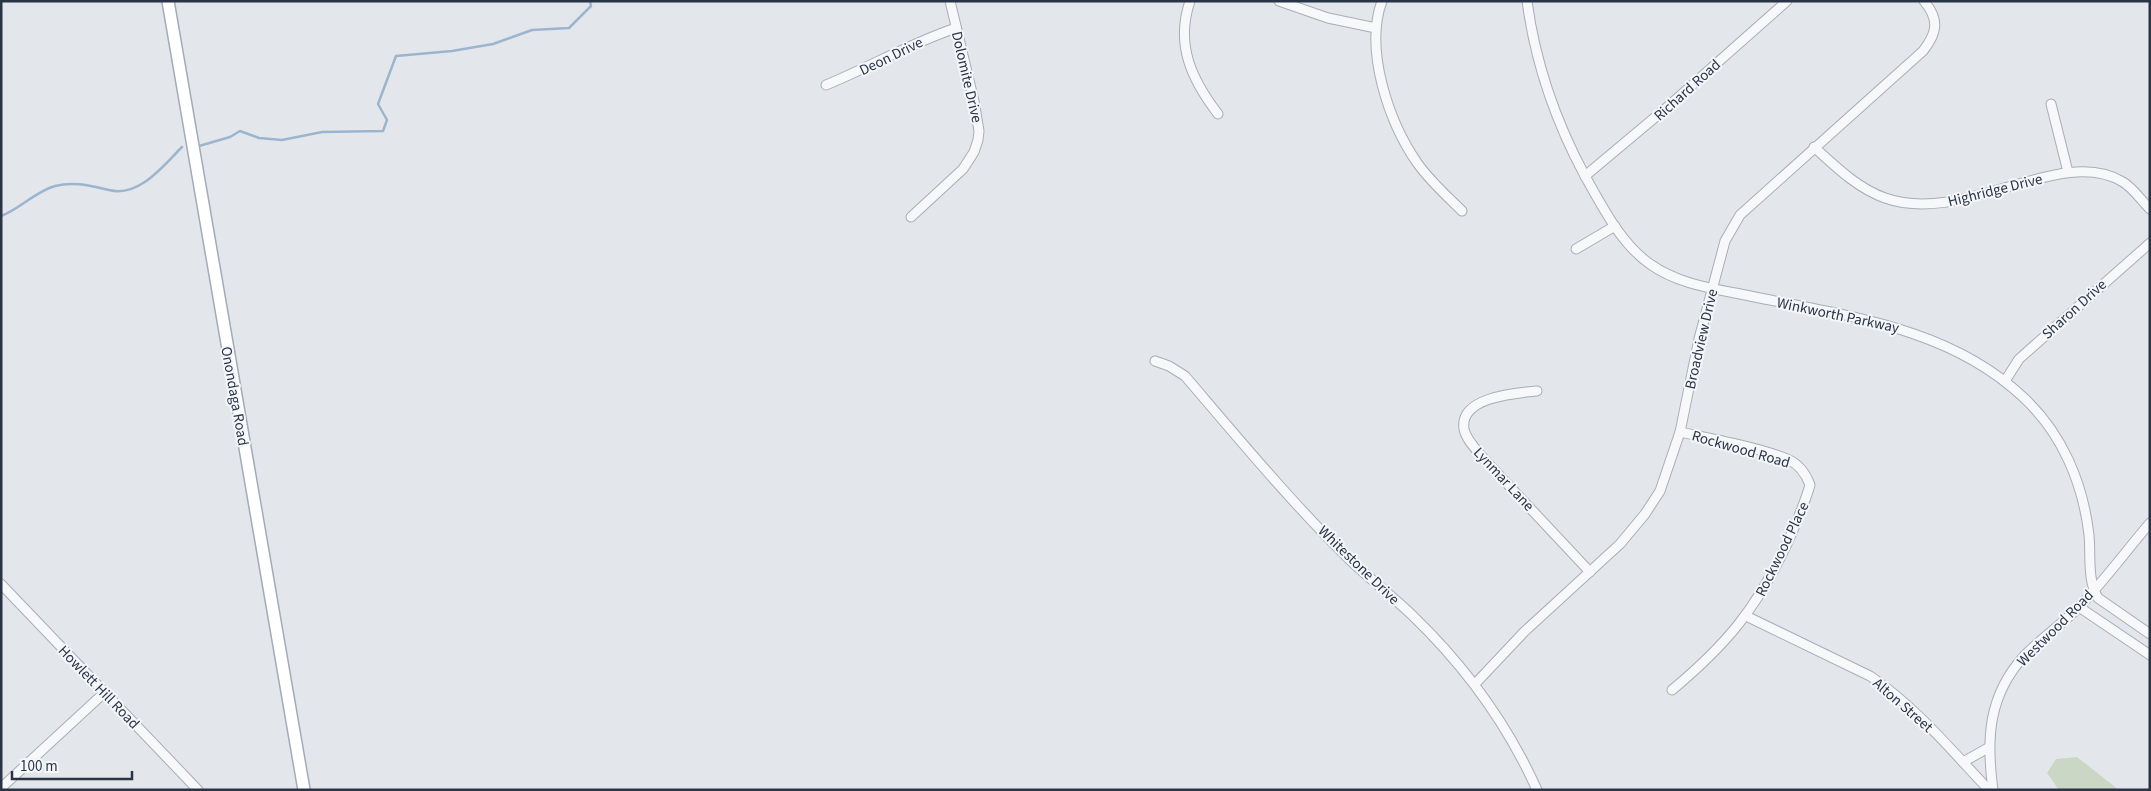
<svg xmlns="http://www.w3.org/2000/svg" width="2151" height="791" viewBox="0 0 2151 791" font-family="'Source Sans 3',sans-serif">
	<style>
		.green { fill: #c9d7c4 }
		.lines { fill: none; stroke-linecap: round; stroke-linejoin: round }
		.stream { stroke: #9cb5cf; stroke-width: 2.5 }
		.minor-casing { stroke: #a7aeb7; stroke-width: 11 }
		.major-casing { stroke: #a2abb9; stroke-width: 14 }
		.minor { stroke: #f7f8fa; stroke-width: 9 }
		.major { stroke: #fff; stroke-width: 11 }
		.labels { text-anchor: middle; stroke-width: 4; stroke-linejoin: round; paint-order: stroke }
		.street-label { font-size: 15px; fill: #293446; stroke: #f4f6f9 }
	</style>
	<rect width="100%" height="100%" fill="#e3e7ec"/>
	<!-- green -->
	<path class="green" d="M2077 757 2119 790H2059L2047 773 2056 759Z"/>
	<g class="lines">
		<!-- stream -->
		<g class="stream">
			<path d="M199 146 230 137 240 131 259 138 282 140 322 132 383 131 387 120 378 104 396 56 452 51 493 44 532 30 569 28 591 6 590 1"/>
			<path d="M1 216C20 209 36 191 55 186 74 181 91 186 109 190 139 198 164 165 182 147"/>
		</g>
		<defs>
			<g id="minor">
				<path d="M1190 1C1175 45 1192 80 1218 114"/>
				<path d="M1279 1 1328 18 1376 28"/>
				<path d="M1382 1C1364 50 1389 123 1418 164 1430 181 1447 196 1462 211"/>
				<path d="M1527 1C1535 61 1556 122 1585 176 1602 206 1621 244 1650 264 1679 285 1717 289 1750 296 1846 316 1949 327 2023 397 2062 433 2083 483 2089 535 2091 556 2087 580 2098 598L2150 634"/>
				<path d="M826 85C870 67 911 43 956 28"/>
				<path d="M2051 104 2068 172"/>
				<path d="M1814 147C1835 166 1857 188 1885 198 1965 226 2061 144 2123 182 2133 188 2141 200 2150 209"/>
				<path d="M1585 176 1665 109 1787 1"/>
				<path d="M911 217 963 169 974 152 978 140 979 131 974 101 950 1"/>
				<path d="M1576 249 1615 226"/>
				<path d="M1155 361 1169 366 1185 376C1238 438 1291 502 1350 560 1370 579 1392 596 1412 615 1465 666 1507 723 1537 790"/>
				<path d="M2005 381 2019 359 2150 243"/>
				<path d="M1537 391C1516 393 1459 397 1464 429 1466 440 1477 450 1484 459L1590 572"/>
				<path d="M1 584 198 790"/>
				<path d="M2079 607 2150 655"/>
				<path d="M1746 616 1870 676C1916 707 1951 750 1989 790"/>
				<path d="M1475 684 1524 632 1620 544 1645 514 1660 491 1680 432 1699 339 1725 241 1740 215 1923 51C1937 33 1940 20 1924 1"/>
				<path d="M1672 690C1726 645 1756 609 1786 546 1795 526 1804 506 1810 485 1806 474 1799 464 1787 459 1758 447 1712 439 1680 432"/>
				<path d="M1963 762 1988 748"/>
				<path d="M1 788 104 693"/>
				<path d="M1993 790C1986 739 1988 695 2025 655 2042 638 2062 624 2079 607 2104 581 2126 551 2150 523"/>
			</g>
			<path id="major" d="M168 1 304 790"/>
		</defs>
		<!-- minor casing -->
		<use href="#minor" class="minor-casing"/>
		<!-- major casing -->
		<use href="#major" class="major-casing"/>
		<!-- minor -->
		<use href="#minor" class="minor"/>
		<!-- major -->
		<use href="#major" class="major"/>
	</g>
	<g class="labels">
		<!-- street labels -->
		<g class="street-label">
			<text transform="translate(891 56) rotate(-26)" y="5">Deon Drive</text>
			<text transform="translate(967 77) rotate(77)" y="5">Dolomite Drive</text>
			<text transform="translate(1687 90) rotate(-42)" y="5">Richard Road</text>
			<text transform="translate(1995 190) rotate(-14)" y="5">Highridge Drive</text>
			<text transform="translate(2074 309) rotate(-42)" y="5">Sharon Drive</text>
			<text transform="translate(1838 315) rotate(12)" y="5">Winkworth Parkway</text>
			<text transform="translate(1701 339) rotate(-77)" y="5">Broadview Drive</text>
			<text transform="translate(235 396) rotate(80)" y="5">Onondaga Road</text>
			<text transform="translate(1741 449) rotate(16)" y="5">Rockwood Road</text>
			<text transform="translate(1504 479) rotate(47)" y="5">Lynmar Lane</text>
			<text transform="translate(1782 549) rotate(-64)" y="5">Rockwood Place</text>
			<text transform="translate(1359 565) rotate(44)" y="5">Whitestone Drive</text>
			<text transform="translate(2055 628) rotate(-45)" y="5">Westwood Road</text>
			<text transform="translate(99 687) rotate(46)" y="5">Howlett Hill Road</text>
			<text transform="translate(1903 705) rotate(41)" y="5">Alton Street</text>
		</g>
	</g>
	<!-- border -->
	<rect width="2151" height="791" fill="none" stroke="#293446" stroke-width="5"/>
	<!-- scale -->
	<path d="M12 771v8h120v-8" fill="none" stroke="#293446" stroke-width="2.5"/>
	<text x="20" y="771" font-size="15" fill="#293446" stroke="#f4f6f9" stroke-width="4" paint-order="stroke">100 m</text>
</svg>
